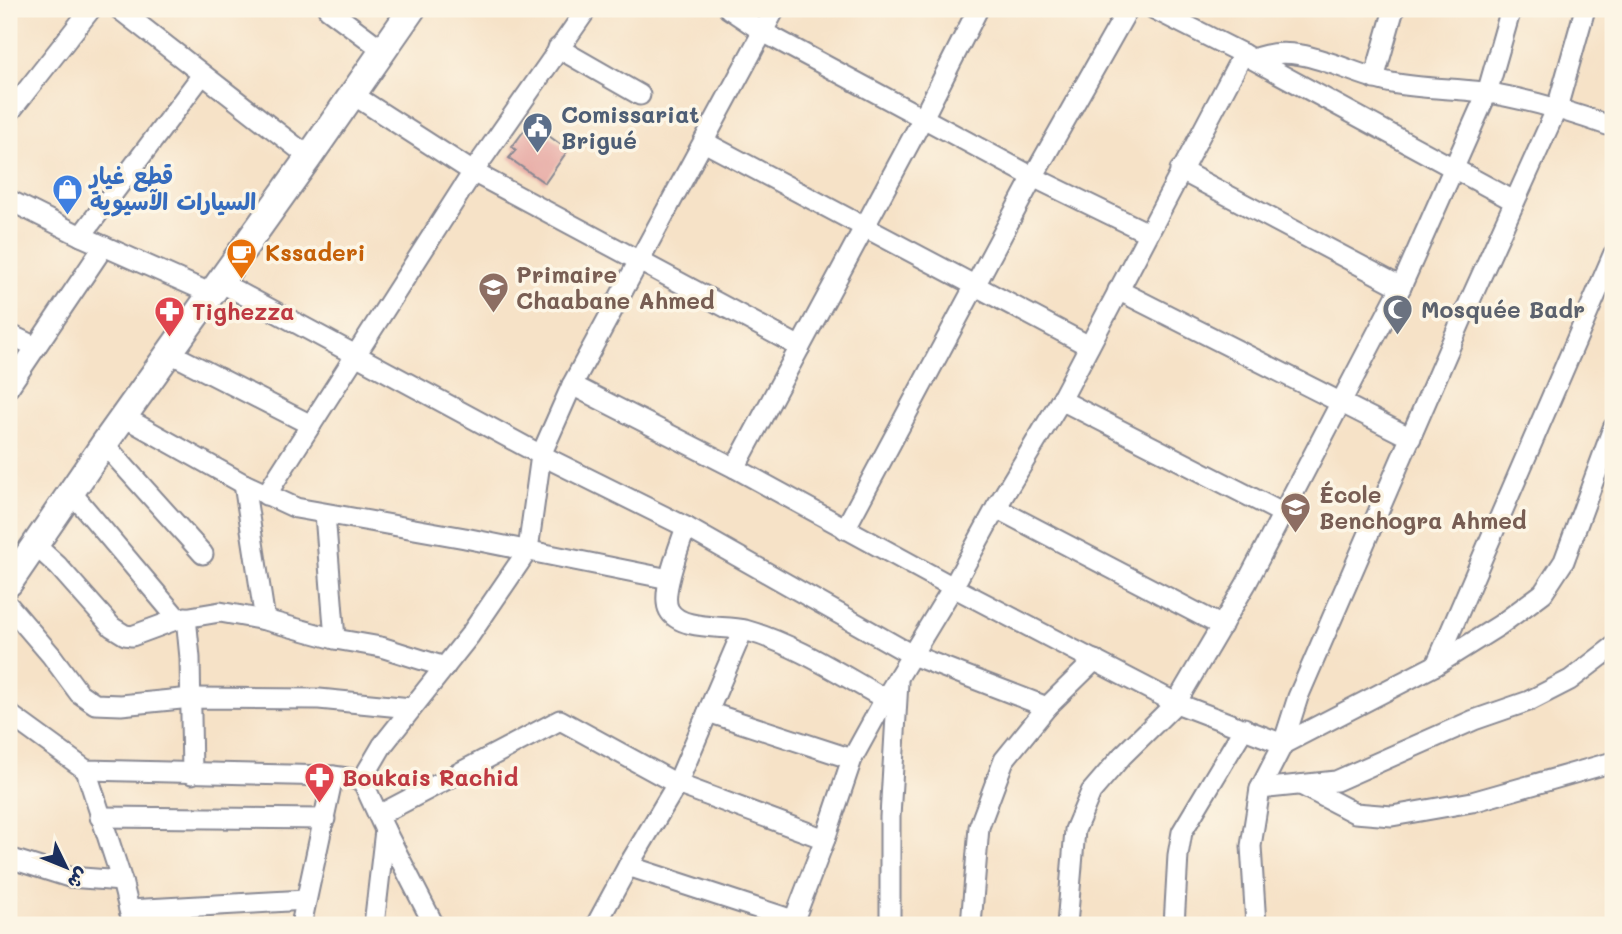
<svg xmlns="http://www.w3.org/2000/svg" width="1622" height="934" viewBox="0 0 1622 934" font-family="Mali,'Playpen Sans Arabic',sans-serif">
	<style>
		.building { fill: #e9b1aa }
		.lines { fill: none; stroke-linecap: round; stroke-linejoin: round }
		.street-casing { stroke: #888892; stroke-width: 23 }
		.secondary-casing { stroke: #888892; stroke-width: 30 }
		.street { stroke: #fff; stroke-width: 19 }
		.secondary { stroke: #fff; stroke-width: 26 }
		.labels { text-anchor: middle; stroke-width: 7; stroke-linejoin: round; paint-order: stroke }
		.service-label { font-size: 23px; font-weight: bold; fill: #4e5e75; stroke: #fcf5e5; text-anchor: start }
		.shop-label { font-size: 23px; font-weight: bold; fill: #366cbe; stroke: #fcf5e5; text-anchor: start }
		.food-label { font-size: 23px; font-weight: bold; fill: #c56008; stroke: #fcf5e5; text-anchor: start }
		.education-label { font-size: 23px; font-weight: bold; fill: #785e54; stroke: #fcf5e5; text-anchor: start }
		.worship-label { font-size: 23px; font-weight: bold; fill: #5b616d; stroke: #fcf5e5; text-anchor: start }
		.health-label { font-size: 23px; font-weight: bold; fill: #be3a42; stroke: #fcf5e5; text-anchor: start }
	</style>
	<rect width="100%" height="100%" fill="#fcf5e5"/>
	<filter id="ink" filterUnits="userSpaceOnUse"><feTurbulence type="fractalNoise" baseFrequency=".0143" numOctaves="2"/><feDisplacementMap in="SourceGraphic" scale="14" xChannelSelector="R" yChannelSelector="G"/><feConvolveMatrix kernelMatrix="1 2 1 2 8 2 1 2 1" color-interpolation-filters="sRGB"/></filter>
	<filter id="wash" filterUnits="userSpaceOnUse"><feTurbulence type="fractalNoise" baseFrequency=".00686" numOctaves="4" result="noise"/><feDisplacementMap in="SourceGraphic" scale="28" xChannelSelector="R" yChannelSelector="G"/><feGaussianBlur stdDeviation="1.57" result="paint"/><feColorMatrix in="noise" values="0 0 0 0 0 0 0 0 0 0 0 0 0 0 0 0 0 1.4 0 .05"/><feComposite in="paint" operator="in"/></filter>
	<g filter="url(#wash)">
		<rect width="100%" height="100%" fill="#f6e2c7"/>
		<g id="blocks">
			<!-- building -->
			<path class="building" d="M529 124 537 130 538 128 568 150 545 183 509 158 516 150 512 147Z"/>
		</g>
	</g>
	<g filter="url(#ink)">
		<use href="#blocks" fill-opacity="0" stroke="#888892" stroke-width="2"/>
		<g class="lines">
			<defs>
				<g id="street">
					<path d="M119 9 309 157"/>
					<path d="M328 9 383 50"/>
					<path d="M729 9 763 32 1033 177 1148 233"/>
					<path d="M1154 9 1243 54 1514 201"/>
					<path d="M558 48 640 95"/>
					<path d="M1253 59C1300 40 1346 74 1392 83 1422 89 1453 88 1483 92 1528 99 1571 112 1613 127"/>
					<path d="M1374 79 1394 9"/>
					<path d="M352 94 473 172 800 347"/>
					<path d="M9 113 91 9"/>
					<path d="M704 142 1089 346"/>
					<path d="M1180 170 1401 287"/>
					<path d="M9 200 81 236 212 294"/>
					<path d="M81 236 202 75"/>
					<path d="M220 282 541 455 686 527 912 655 1047 707"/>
					<path d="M1118 290 1411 438"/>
					<path d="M9 334 36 347"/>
					<path d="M170 353 311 425"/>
					<path d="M572 385 735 468 953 587 1176 703 1283 744 1436 665 1500 625 1543 593 1564 561 1613 428"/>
					<path d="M9 387 104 246"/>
					<path d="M1061 400 1282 513"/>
					<path d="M124 417 244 484 296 508 465 538 669 579"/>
					<path d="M104 444 203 554"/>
					<path d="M735 468 923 118 978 9"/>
					<path d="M244 484 265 620"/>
					<path d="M71 492 178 619"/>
					<path d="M266 495 473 172 587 9"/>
					<path d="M996 508 1222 626"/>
					<path d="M325 514 335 639"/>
					<path d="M686 527C680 545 660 594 669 610 680 631 725 625 745 630 795 644 840 674 885 699"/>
					<path d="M845 529 1033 177 1128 9"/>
					<path d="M34 544 58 566 112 627 125 635 132 636 178 619 220 612 265 620 335 639 381 647 445 667"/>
					<path d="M9 606 51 655 79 693 95 704 121 705 191 698 319 699 411 708"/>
					<path d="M186 617 190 658 192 774"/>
					<path d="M1436 665 1613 255"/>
					<path d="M708 712 852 759"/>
					<path d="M9 714 86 770 333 776 362 780 385 830 434 925"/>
					<path d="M86 770 122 881 133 925"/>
					<path d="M362 780 382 746 470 635 528 550 541 455 572 385 775 9"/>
					<path d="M1301 785 1355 813 1392 816 1472 802 1613 762"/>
					<path d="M1260 789 1336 781 1474 720 1529 701 1570 680 1613 647"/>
					<path d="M379 815 560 720 677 784 825 839"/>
					<path d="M100 817 325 819"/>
					<path d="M9 858 69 877 122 881"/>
					<path d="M628 866 793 920"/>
					<path d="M129 910 306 900"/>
					<path d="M301 925 333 776"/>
					<path d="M374 925 385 830"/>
					<path d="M596 925 628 866 677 784 743 630"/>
					<path d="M792 925 825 839 852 759 885 699 953 587 996 508 1061 400 1243 54"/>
					<path d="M890 925V817L898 682"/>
					<path d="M971 925 979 827 1004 760 1047 707 1095 660"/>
					<path d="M1067 925 1075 830 1091 792 1122 756 1176 703 1246 584 1401 287 1487 93 1511 9"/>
					<path d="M1174 925 1178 855 1182 832 1244 728"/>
					<path d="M1256 925 1251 846 1260 789 1283 744 1298 697 1464 314 1557 108 1585 9"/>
				</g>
				<path id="secondary" d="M9 583 104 444 309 157 412 9"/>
			</defs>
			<!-- street casing -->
			<use href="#street" class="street-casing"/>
			<!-- secondary casing -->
			<use href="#secondary" class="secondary-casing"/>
			<!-- street -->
			<use href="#street" class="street"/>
			<!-- secondary -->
			<use href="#secondary" class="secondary"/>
		</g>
	</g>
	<!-- icons -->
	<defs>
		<symbol id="civic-pin" viewBox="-11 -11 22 30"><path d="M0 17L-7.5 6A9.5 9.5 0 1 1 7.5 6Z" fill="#5c6f8a" stroke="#fcf5e5"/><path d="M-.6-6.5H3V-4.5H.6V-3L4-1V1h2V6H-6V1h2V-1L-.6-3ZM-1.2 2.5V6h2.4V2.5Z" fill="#fff"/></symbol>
		<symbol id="shop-pin" viewBox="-11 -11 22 30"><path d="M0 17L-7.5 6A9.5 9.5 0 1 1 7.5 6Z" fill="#3f7fe0" stroke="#fcf5e5"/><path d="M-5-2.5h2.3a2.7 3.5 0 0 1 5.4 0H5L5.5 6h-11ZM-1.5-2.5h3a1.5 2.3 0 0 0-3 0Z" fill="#fff"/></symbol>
		<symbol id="cafe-pin" viewBox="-11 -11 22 30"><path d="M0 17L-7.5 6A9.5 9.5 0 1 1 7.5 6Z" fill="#e8710a" stroke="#fcf5e5"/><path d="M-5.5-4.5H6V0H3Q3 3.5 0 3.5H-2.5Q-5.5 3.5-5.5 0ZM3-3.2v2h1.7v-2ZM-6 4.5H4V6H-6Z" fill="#fff"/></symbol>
		<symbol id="school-pin" viewBox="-11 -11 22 30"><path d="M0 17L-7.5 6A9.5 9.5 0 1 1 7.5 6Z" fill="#8d6e63" stroke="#fcf5e5"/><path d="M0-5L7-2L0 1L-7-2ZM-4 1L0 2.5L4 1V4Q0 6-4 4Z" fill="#fff"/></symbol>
		<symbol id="mosque-pin" viewBox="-11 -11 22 30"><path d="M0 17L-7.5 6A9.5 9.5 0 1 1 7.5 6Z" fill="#6b7280" stroke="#fcf5e5"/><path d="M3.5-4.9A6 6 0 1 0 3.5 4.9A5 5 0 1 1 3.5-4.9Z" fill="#fff"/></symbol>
		<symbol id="pharmacy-pin" viewBox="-11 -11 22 30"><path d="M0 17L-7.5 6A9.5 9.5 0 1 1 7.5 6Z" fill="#e0444e" stroke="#fcf5e5"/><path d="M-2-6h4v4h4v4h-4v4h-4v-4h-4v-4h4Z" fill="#fff"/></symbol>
	</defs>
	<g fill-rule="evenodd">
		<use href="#civic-pin" x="520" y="110" width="35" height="47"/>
		<use href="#shop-pin" x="50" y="172" width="35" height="47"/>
		<use href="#cafe-pin" x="224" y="236" width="35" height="47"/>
		<use href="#school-pin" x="476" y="270" width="35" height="47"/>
		<use href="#mosque-pin" x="1380" y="292" width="35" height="47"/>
		<use href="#pharmacy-pin" x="152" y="294" width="35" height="47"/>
		<use href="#school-pin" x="1278" y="490" width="35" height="47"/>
		<use href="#pharmacy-pin" x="302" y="760" width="35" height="47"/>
	</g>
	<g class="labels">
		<!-- service labels -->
		<g class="service-label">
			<text x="561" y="123">Comissariat<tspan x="561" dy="26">Brigué</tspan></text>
		</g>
		<!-- shop labels -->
		<g class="shop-label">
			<text x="90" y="184">قطع غيار<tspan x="90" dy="26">السيارات الآسيوية</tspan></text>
		</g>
		<!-- food labels -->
		<g class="food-label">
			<text x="265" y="261">Kssaderi</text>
		</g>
		<!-- education labels -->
		<g class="education-label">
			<text x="516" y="283">Primaire<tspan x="516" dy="26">Chaabane Ahmed</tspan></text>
			<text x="1319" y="503">École<tspan x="1319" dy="26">Benchogra Ahmed</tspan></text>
		</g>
		<!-- worship labels -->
		<g class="worship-label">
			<text x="1421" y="318">Mosquée Badr</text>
		</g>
		<!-- health labels -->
		<g class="health-label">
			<text x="192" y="320">Tighezza</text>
			<text x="342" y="786">Boukais Rachid</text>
		</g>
	</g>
	<!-- margin -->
	<rect width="1622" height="934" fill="none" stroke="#fcf5e5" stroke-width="35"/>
	<!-- north arrow -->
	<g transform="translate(66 867) rotate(133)" stroke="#fcf5e5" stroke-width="5" paint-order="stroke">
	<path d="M0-5L12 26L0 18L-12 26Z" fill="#1b2f5e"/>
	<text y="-10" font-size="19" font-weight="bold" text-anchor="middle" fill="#1b2f5e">ش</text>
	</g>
</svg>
